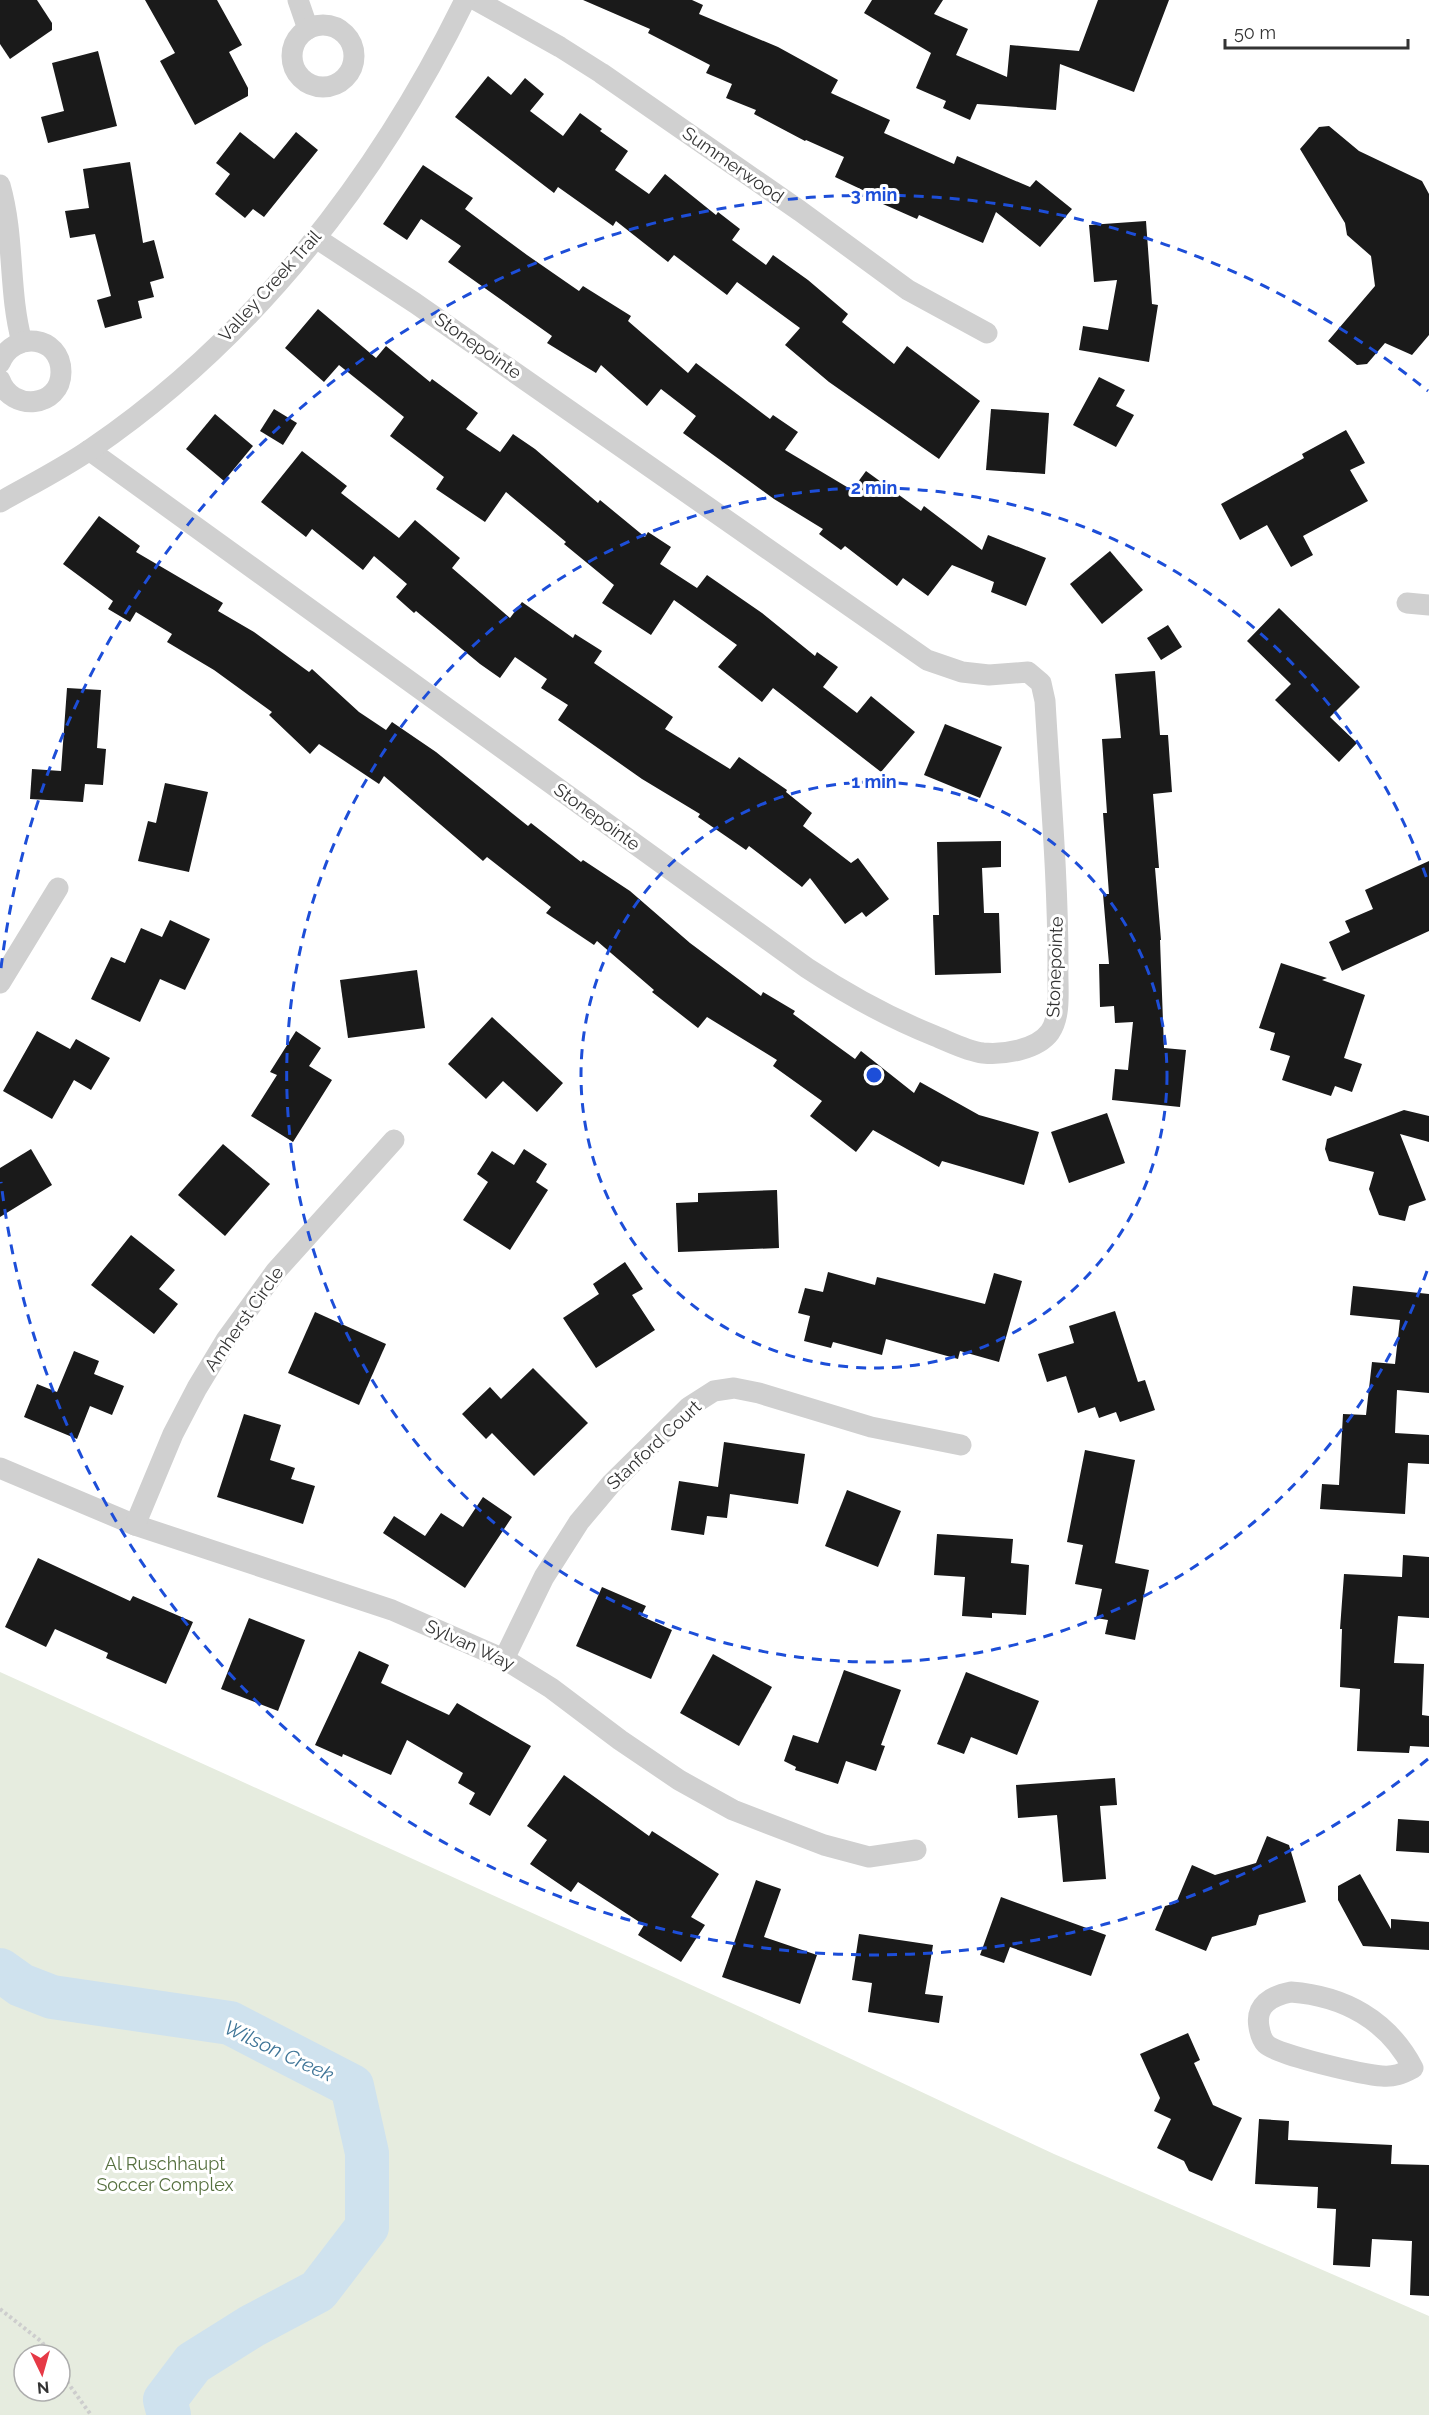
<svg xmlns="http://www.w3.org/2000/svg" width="1429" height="2415" viewBox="0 0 1429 2415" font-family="Raleway,sans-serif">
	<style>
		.green { fill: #e6ecdf; fill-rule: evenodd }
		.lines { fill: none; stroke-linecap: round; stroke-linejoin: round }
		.river { stroke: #cfe2ee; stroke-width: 44 }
		.building { fill: #1a1a1a }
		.path { stroke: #cdcdcd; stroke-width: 4; stroke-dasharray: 3 3; stroke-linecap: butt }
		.minor { stroke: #d0d0d0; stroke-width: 21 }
		.ring { fill: none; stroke: #1d4ed8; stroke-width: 3; stroke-dasharray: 10 8 }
		.labels { text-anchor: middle; stroke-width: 6; stroke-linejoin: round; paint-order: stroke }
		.street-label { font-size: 18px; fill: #333; stroke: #fff }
		.park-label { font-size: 18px; fill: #56703f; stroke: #fff }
		.water-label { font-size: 20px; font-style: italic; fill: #3f7597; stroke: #fff }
		.centre { fill: #1d4ed8; stroke: #fff; stroke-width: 3 }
		.ring-label { font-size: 18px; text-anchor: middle; font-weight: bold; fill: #1d4ed8; stroke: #fff; stroke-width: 6; stroke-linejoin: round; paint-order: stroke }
	</style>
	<rect width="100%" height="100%" fill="#fff"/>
	<!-- green -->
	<path class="green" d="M0 1672 751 2012 1054 2154 1429 2316V2415H0ZM24 2355H60V2391H24Z"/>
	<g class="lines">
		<!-- river -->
		<path class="river" d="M0 1970 21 1985 52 1997 230 2023 352 2086 367 2153V2227L318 2291 252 2326 193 2363 165 2400 169 2415"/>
	</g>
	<!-- building -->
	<g class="building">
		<path d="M0 0H37L52 23V30L10 59 0 44Z"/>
		<path d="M145 0H217L242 45 229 52 248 88V96L195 125 160 61 175 53Z"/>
		<path d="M583 0H692L703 5 699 14 778 47 838 80 831 93 890 120 884 133 954 164 957 156 1030 187 1036 180 1072 209 1040 247 996 212 983 243 919 215 917 219 867 197 869 193 835 177 844 157 806 140 805 141 754 114 756 110 726 98 732 84 706 73 710 65 648 33 650 29Z"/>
		<path d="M872 0H943L934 14 968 29 956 55 1007 77 1010 45 1079 51 1098 0H1169L1134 92 1060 64 1056 110 977 104 970 120 943 108 946 101 916 88 931 53 864 13Z"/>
		<path d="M98 51 117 126 48 143 41 117 64 111 52 63Z"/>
		<path d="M488 76 511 95 525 78 544 94 530 111 563 136 580 113 602 129 600 131 628 151 615 170 649 194 665 174 716 215 718 212 740 229 732 240 766 265 773 255 808 280 848 314 842 322 894 364 907 346 980 401 939 459 829 382 785 345 800 328 737 282 727 295 674 255 668 262 616 221 613 226 558 187 554 193 455 117Z"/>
		<path d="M1329 126 1359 151 1422 181 1429 194V335L1412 355 1385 343 1367 364 1357 365 1328 341 1375 286 1371 256 1347 235 1345 223 1300 149 1319 127Z"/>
		<path d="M240 132 274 159 296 132 318 150 264 217 253 209 245 218 215 194 230 174 216 163Z"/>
		<path d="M130 162 143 243 154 240 164 278 150 282 154 297 138 301 142 318 105 328 97 300 111 296 95 234 70 238 65 211 89 208 83 169Z"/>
		<path d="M423 165 473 198 465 209 527 255 579 291 583 286 631 316 628 321 688 373 696 363 770 419 773 415 798 432 785 450 852 490 866 471 921 511 924 506 982 550 988 535 1046 558 1026 606 991 592 994 582 952 565 928 596 903 578 897 586 845 546 841 550 819 534 823 529 774 499 683 433 696 416 661 389 647 406 601 365 596 373 547 343 552 336 448 262 461 246 421 219 407 240 383 224Z"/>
		<path d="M1146 221 1152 304 1158 305 1149 362 1079 350 1083 326 1108 330 1117 280 1094 282 1089 225Z"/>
		<path d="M318 309 376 358 386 346 430 382 432 379 478 413 466 429 500 452 513 434 535 449 598 503 600 500 645 537 648 532 671 547 660 564 697 588 707 575 762 613 815 656 817 652 838 667 823 687 857 713 871 696 915 732 881 772 773 688 762 702 718 667 737 645 674 600 651 635 602 603 614 585 564 544 566 542 506 492 485 522 436 489 444 477 390 436 404 417 339 365 324 382 285 348Z"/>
		<path d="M1099 377 1125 390 1116 406 1134 415 1116 447 1073 425Z"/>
		<path d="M274 409 297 423 283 445 260 431Z"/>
		<path d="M991 409 1049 413 1045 474 986 470Z"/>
		<path d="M215 414 253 446 224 481 186 449Z"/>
		<path d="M1346 430 1365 463 1350 470 1368 501 1303 536 1313 555 1291 567 1267 525 1240 540 1221 504 1304 458 1302 454Z"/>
		<path d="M302 451 347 486 341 493 399 538 415 520 460 558 452 568 510 618 522 602 573 638 575 634 602 651 594 663 673 717 665 729 730 769 739 757 787 790 786 792 812 813 803 826 851 863 858 858 889 899 866 917 862 912 845 924 810 878 802 887 749 846 746 850 698 817 700 814 642 779 558 720 568 705 541 688 547 679 515 657 500 678 480 664 416 611 414 613 396 597 407 584 374 556 363 570 312 529 306 537 261 502Z"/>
		<path d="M99 516 140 546 136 552 223 603 218 611 254 632 309 672 312 669 359 712 386 730 392 722 436 752 528 826 531 823 581 862 583 860 630 891 690 943 761 996 763 992 795 1011 793 1014 855 1059 861 1051 914 1093 920 1082 979 1115 1039 1132 1024 1185 942 1161 939 1167 873 1130 856 1152 810 1116 822 1101 773 1066 777 1060 707 1017 698 1028 652 992 654 990 597 941 594 945 546 913 551 907 487 857 483 861 384 776 379 784 319 744 310 754 269 715 272 712 214 670 167 642 172 634 136 612 130 622 108 609 113 601 63 564Z"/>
		<path d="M1110 551 1143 590 1102 624 1070 584Z"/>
		<path d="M1279 608 1360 687 1330 717 1357 743 1339 762 1275 700 1291 684 1247 641Z"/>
		<path d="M1168 625 1182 647 1161 660 1147 638Z"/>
		<path d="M1155 671 1160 735H1168L1172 792 1153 794 1159 868H1155L1161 940H1160L1164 1048 1186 1050 1180 1107 1112 1100 1115 1069 1128 1070 1133 1022 1115 1023 1114 1006 1100 1007 1099 964H1109L1103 894H1109L1103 813H1107L1102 739 1121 738 1115 674Z"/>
		<path d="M67 688 101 690 97 748 106 749 103 785 85 784 83 802 30 799 32 769 61 771Z"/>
		<path d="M945 724 1002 747 980 798 924 775Z"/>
		<path d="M165 783 208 792 189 872 138 861 148 821 156 823Z"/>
		<path d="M1001 841V867L982 868 984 913H999L1001 973 935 975 933 915H939L937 842Z"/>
		<path d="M1429 861V931L1342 971 1329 942 1350 932 1345 921 1373 909 1365 890Z"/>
		<path d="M170 920 210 939 185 990 160 979 140 1022 91 999 111 957 125 963 141 928 162 937Z"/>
		<path d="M1281 963 1327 978 1322 980 1365 995 1344 1058 1362 1064 1352 1092 1335 1086 1331 1096 1282 1080 1290 1056 1270 1050 1275 1033 1259 1028Z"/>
		<path d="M417 970 425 1028 348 1038 340 980Z"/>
		<path d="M492 1017 563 1083 537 1112 503 1081 486 1099 448 1064Z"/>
		<path d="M37 1031 70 1049 76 1039 110 1058 91 1090 74 1080 52 1119 3 1091Z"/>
		<path d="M296 1031 321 1048 309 1066 332 1080 293 1142 251 1116 277 1075 270 1072Z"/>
		<path d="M1404 1110 1429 1116V1142L1400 1134 1426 1200 1409 1206 1405 1221 1379 1215 1369 1189 1374 1172 1329 1161 1325 1149 1327 1139Z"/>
		<path d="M1107 1113 1125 1163 1069 1183 1051 1132Z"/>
		<path d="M223 1144 270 1184 225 1236 178 1195Z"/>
		<path d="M31 1149 52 1185 0 1217V1168Z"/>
		<path d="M524 1149 547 1164 536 1182 548 1190 510 1250 463 1220 488 1182 477 1174 492 1151 514 1165Z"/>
		<path d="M777 1190 779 1248 678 1252 676 1203 698 1202V1193Z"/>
		<path d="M131 1235 175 1270 159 1289 178 1304 154 1334 91 1285Z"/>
		<path d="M625 1262 643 1289 632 1295 655 1330 596 1368 563 1318 599 1294 593 1284Z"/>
		<path d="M828 1272 875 1285 877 1277 985 1304 994 1273 1022 1281 999 1362 960 1351 958 1359 886 1339 882 1355 833 1342 831 1348 804 1341 810 1316 798 1313 805 1288 823 1292Z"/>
		<path d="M1353 1286 1429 1294V1393L1397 1390 1395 1433 1429 1435V1464L1408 1463 1405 1514 1320 1509 1322 1484 1339 1485 1343 1414 1366 1415 1372 1362 1395 1364 1400 1320 1350 1315Z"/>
		<path d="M1115 1311 1138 1382 1145 1380 1155 1410 1120 1422 1116 1412 1099 1418 1095 1407 1078 1413 1066 1376 1047 1382 1038 1354 1074 1343 1069 1326Z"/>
		<path d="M315 1312 386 1344 359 1405 288 1373Z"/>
		<path d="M74 1351 99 1361 94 1374 124 1386 112 1415 90 1406 77 1439 24 1417 37 1384 57 1392Z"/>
		<path d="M533 1368 588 1423 534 1476 492 1433 486 1439 462 1414 490 1387 501 1399Z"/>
		<path d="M244 1414 281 1425 270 1460 295 1468 291 1479 315 1486 303 1524 217 1497Z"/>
		<path d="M724 1442 805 1454 798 1504 730 1494 727 1518 707 1516 704 1535 671 1530 679 1481 718 1487Z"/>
		<path d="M1085 1450 1135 1460 1115 1563 1149 1570 1135 1640 1105 1634 1108 1620 1096 1618 1102 1589 1075 1584 1083 1545 1067 1542Z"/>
		<path d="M847 1490 901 1511 878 1567 825 1546Z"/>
		<path d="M483 1497 512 1517 465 1588 383 1533 394 1516 425 1536 441 1513 463 1527Z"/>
		<path d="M937 1534 1013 1539 1011 1563 1029 1565 1026 1615 992 1613V1618L962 1616 965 1577 934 1575Z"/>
		<path d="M1403 1555 1429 1557V1618L1398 1616 1394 1663 1424 1664 1422 1715 1429 1716V1747L1410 1746 1409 1753 1357 1751 1360 1689 1340 1687 1342 1629H1340L1344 1574 1402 1577Z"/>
		<path d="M38 1558 130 1601 133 1596 193 1622 166 1684 106 1658 108 1653 55 1629 46 1647 5 1627Z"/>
		<path d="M602 1587 646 1606 641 1616 672 1630 651 1679 576 1646Z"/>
		<path d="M249 1618 305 1640 278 1711 221 1689Z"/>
		<path d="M359 1651 389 1665 381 1683 449 1715 457 1703 531 1746 490 1816 469 1804 475 1793 458 1783 463 1773 407 1740 391 1775 343 1754 342 1757 315 1745Z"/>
		<path d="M713 1654 772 1687 739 1746 680 1713Z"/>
		<path d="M844 1670 901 1690 881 1745 885 1746 876 1771 846 1761 838 1784 795 1770 796 1767 784 1761 793 1735 818 1743Z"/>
		<path d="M966 1672 1039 1701 1017 1755 971 1737 964 1754 937 1744Z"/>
		<path d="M564 1775 649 1836 652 1831 719 1874 691 1917 705 1925 681 1962 638 1935 644 1925 578 1882 571 1892 530 1864 547 1840 527 1826Z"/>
		<path d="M1115 1778 1117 1805 1100 1806 1106 1879 1063 1882 1057 1815 1018 1818 1016 1785Z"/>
		<path d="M1398 1819 1429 1821V1853L1396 1851Z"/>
		<path d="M1267 1836 1289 1845 1306 1902 1259 1915 1256 1925 1212 1937 1206 1951 1155 1930 1165 1906 1176 1903 1192 1865 1215 1875 1256 1863Z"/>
		<path d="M1360 1874 1391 1929V1919L1429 1922V1950L1363 1946 1338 1900V1886Z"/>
		<path d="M756 1880 781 1889 764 1937 817 1955 800 2004 722 1977Z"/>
		<path d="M1001 1897 1106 1935 1091 1976 1010 1947 1004 1963 980 1955Z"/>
		<path d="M859 1934 933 1945 925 1994 943 1996 939 2023 868 2012 872 1983 852 1980Z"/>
		<path d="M1188 2033 1200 2060 1194 2063 1213 2105 1242 2118 1212 2181 1189 2171 1184 2161 1157 2148 1171 2119 1154 2111 1160 2098 1140 2054Z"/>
		<path d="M1259 2119 1289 2121 1288 2140 1392 2145 1391 2164 1429 2165V2296L1410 2295 1412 2241 1372 2239 1370 2267 1333 2265 1336 2209 1317 2208 1318 2187 1255 2184Z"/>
	</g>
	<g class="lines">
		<!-- path -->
		<g class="path">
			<path d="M0 2309 42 2342 50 2355"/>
			<path d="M60 2372 91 2415"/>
		</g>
		<!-- minor -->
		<g class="minor">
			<path d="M298 0 308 29"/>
			<path d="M476 0 560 47 601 73 800 211 908 290 987 333"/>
			<circle cx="323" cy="56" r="31"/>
			<path d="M0 185C15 238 8 291 22 342"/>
			<path d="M0 363C13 330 61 335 61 372 61 408 11 412 0 380"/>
			<path d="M89 450 807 968C848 995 890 1018 935 1036 950 1042 967 1051 983 1053 1003 1055 1037 1050 1050 1032 1062 1014 1057 986 1058 965 1058 877 1050 789 1045 701L1041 683 1028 672 989 675 962 672 927 660 415 303 316 238"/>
			<path d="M0 502C30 485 62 469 91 449 254 338 379 176 465 0"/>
			<path d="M1407 603 1429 605"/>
			<path d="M0 983 58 888"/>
			<path d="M0 1468 135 1525 392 1610 504 1659 551 1688 620 1740 679 1780 733 1810 824 1845 869 1857 916 1850"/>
			<path d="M135 1525 173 1434 197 1388 226 1340 276 1271 394 1140"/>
			<path d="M504 1659 544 1577 579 1522 611 1484 689 1407 714 1391 734 1388 759 1393 871 1427 961 1445"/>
			<path d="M1291 1992C1344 1996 1388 2020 1413 2068 1402 2074 1394 2077 1382 2076 1365 2075 1276 2055 1266 2044 1262 2040 1260 2033 1259 2027 1255 2005 1271 1996 1291 1992Z"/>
		</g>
	</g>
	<!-- distance rings -->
	<g class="ring">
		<circle cx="874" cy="1075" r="293"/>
		<path d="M1427 1271A587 587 0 1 1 1427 879"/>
		<path d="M1428 1759A880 880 0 0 1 1 1182M1 968A880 880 0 0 1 1428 391"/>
	</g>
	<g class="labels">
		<!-- street labels -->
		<g class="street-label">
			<text transform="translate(733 165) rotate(35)" y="6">Summerwood</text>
			<text transform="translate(270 286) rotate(-48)" y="6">Valley Creek Trail</text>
			<text transform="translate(478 346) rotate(35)" y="6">Stonepointe</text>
			<text transform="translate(597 817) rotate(36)" y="6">Stonepointe</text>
			<text transform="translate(1055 967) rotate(-88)" y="6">Stonepointe</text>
			<text transform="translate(244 1319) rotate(-55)" y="6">Amherst Circle</text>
			<text transform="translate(654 1445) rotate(-43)" y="6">Stanford Court</text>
			<text transform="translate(470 1645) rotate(25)" y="6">Sylvan Way</text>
		</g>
		<!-- park labels -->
		<g class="park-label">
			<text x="165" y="2170">Al Ruschhaupt<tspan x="165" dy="21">Soccer Complex</tspan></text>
		</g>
		<!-- water labels -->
		<g class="water-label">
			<text transform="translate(279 2051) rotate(25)" y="7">Wilson Creek</text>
		</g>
	</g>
	<circle cx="874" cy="1075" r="9" class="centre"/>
	<g class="ring-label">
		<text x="874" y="201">3 min</text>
		<text x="874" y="494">2 min</text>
		<text x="874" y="788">1 min</text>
	</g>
	<!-- north arrow -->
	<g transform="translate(42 2373) rotate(175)"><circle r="28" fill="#ffffff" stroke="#adadad" stroke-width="1.5"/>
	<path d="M0-4.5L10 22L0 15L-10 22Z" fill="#e63946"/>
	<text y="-9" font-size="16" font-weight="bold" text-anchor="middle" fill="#333333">N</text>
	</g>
	<!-- scale -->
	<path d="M1225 39v9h183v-9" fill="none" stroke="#333333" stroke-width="3"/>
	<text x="1234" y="39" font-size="18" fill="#333333" stroke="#ffffff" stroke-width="4.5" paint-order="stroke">50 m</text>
</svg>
